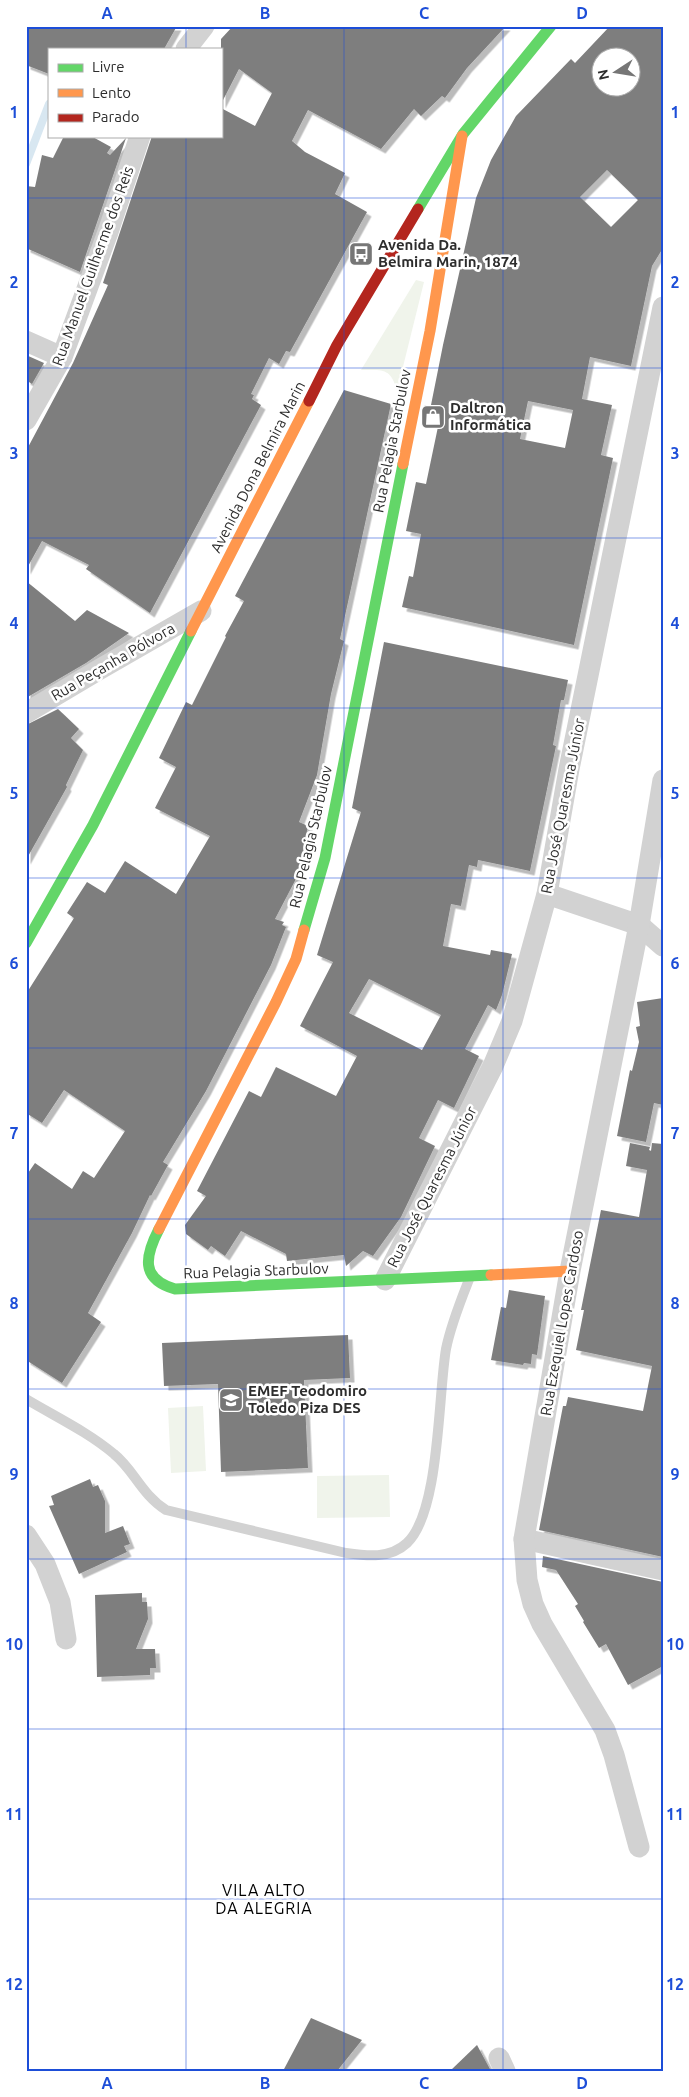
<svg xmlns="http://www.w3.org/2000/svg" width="689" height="2097" viewBox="0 0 689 2097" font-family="Ubuntu,sans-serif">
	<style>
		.green { fill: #f0f4eb }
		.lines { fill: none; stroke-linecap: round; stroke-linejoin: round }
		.stream { stroke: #d8e7f1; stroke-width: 8 }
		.building { fill: #7e7e7e; fill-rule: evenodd; filter: url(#shadow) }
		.lane { stroke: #d2d2d2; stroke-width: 10 }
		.street { stroke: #d2d2d2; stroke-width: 21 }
		.fast { stroke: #63d668; stroke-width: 11 }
		.slow { stroke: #ff974d; stroke-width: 11 }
		.jam { stroke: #b3261e; stroke-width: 11 }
		.grid { fill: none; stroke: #1d4ed8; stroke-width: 1; stroke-opacity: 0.55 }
		.labels { text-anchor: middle; stroke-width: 5; stroke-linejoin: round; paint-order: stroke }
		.poi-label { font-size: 15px; font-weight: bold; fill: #2d2d2d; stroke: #fff; text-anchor: start }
		.street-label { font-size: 15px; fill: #2d2d2d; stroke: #fff }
		.neighbourhood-label { font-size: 16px; letter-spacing: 1px; fill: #000; stroke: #fff }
		.neatline { fill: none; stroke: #1d4ed8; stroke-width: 2 }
		.grid-label { font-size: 16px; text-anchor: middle; font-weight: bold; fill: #1d4ed8 }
	</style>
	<defs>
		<filter id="shadow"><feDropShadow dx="4.5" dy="4.5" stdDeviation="0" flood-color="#0004"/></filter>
	</defs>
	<rect width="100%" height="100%" fill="#fff"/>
	<!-- green -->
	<g class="green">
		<path d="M416 280 424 282 397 391C391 367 382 370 361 370Z"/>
		<path d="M203 1406 206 1471 171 1473 168 1408Z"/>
		<path d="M389 1475 390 1517 317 1518V1476Z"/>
	</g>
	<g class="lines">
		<!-- stream -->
		<path class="stream" d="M26 164 49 104"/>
	</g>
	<!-- building -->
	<g class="building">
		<path d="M26 26H177L164 49H49V74L26 65Z"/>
		<path d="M233 26H506L467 68 445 98 442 96 421 116 414 109 381 149 308 110 292 141 305 152 345 173 335 194 367 212 290 352 286 351 279 364 269 358 251 394 254 395 252 399 261 405 150 613 86 569 89 565 42 541 26 570V451L73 363 108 285 103 283 152 136H221V108L255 126 272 93 239 69 221 104V39Z"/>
		<path d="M610 26H663V248L652 266 631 366 590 357 582 399 612 405 601 455 613 458 574 645 402 607 409 576 413 577 421 534 406 531 416 482 426 484 439 422 428 420 443 345 476 198 491 160 516 116 571 59 575 63ZM602 58H632V88H602ZM607 170 638 200 611 227 580 197ZM528 401 573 410 565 448 520 439Z"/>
		<path d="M64 136H91L111 147 107 153 110 155 126 138 80 272 26 248V186L35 187 42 155 53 158Z"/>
		<path d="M26 355 44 363 32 384 26 380Z"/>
		<path d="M344 390 391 404 340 639 344 641 331 694 317 775 299 822 308 826 298 875 275 919 284 922 282 925 286 927 271 965 206 1091 163 1162 168 1165 151 1196 150 1195 132 1233 88 1313 101 1322 62 1383 26 1360V1176L35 1163 72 1189 83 1171 94 1178 125 1131 64 1090 42 1123 26 1113V994L74 918 67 913 87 882 105 893 125 861 176 894 210 836 155 808 176 767 159 758 186 702 192 705 226 637 225 636 244 601 235 596Z"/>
		<path d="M26 581 75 621 87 610 129 633 86 663 26 698Z"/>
		<path d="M384 642 568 680 564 700H561L553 745 556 746 530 871 478 860 477 867 469 865 461 906 451 904 443 946 490 955 491 950 512 954 502 995 496 1010 488 1005 465 1049 479 1056 454 1108 438 1100 419 1138 435 1146 401 1217 373 1256 363 1251 346 1266 344 1255 287 1261 286 1254 241 1231 225 1256 211 1246 208 1250 186 1234 185 1225 206 1196 197 1191 249 1091 261 1097 276 1067 336 1096 357 1056 300 1026 333 962 317 955 361 812 352 808ZM369 979 441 1015 422 1050 349 1013Z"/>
		<path d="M58 709 79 729 71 738 83 750 66 785 67 787 26 860V725Z"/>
		<path d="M663 998V1105L654 1103 646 1142 617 1136 630 1070 632 1071 639 1042 636 1027 640 1026 637 1002Z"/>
		<path d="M630 1143 650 1147 649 1150 651 1151 652 1143 663 1144V1557L539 1530 563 1406H566L568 1397 643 1411 652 1366 576 1350 584 1310H581L601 1210 639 1217 647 1170 626 1166Z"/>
		<path d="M509 1290 545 1296 537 1355 532 1354 531 1364 524 1363 523 1365 491 1360 501 1307 506 1308Z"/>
		<path d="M348 1335 350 1378 304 1380 308 1468 221 1472 218 1384 164 1386 162 1343Z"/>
		<path d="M90 1479 93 1487 98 1485 105 1501V1533L123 1526 130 1544 124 1546 127 1552 79 1574 49 1506 54 1505 51 1496Z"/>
		<path d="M543 1556 663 1582V1666L628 1685 606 1644 599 1648 583 1622 584 1621 575 1606 578 1604 556 1570 542 1567Z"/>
		<path d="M142 1593V1602H147L148 1619 136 1649H155L156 1668H150V1675L97 1677 95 1595Z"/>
		<path d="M311 2018 362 2040 337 2071H283Z"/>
		<path d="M477 2045 491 2071H450Z"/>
	</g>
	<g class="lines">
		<!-- lane -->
		<path class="lane" d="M26 1399C56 1417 88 1432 114 1454 134 1470 141 1494 166 1510L346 1553C367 1556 390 1559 407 1543 440 1512 438 1395 446 1349 451 1324 461 1300 470 1277"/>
		<!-- street -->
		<g class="street">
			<path d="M186 49 204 26"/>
			<path d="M26 341 62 357"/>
			<path d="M26 420 62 357 108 232 140 136"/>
			<path d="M26 713 100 669 201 611"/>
			<path d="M547 894 639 925 663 946"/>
			<path d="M385 1280 493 1066 512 1021 547 894 569 769 663 307"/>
			<path d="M26 1535 45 1564 60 1602 66 1639"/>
			<path d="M524 1539 663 1570"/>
			<path d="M639 1847 614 1755 605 1730 542 1624 533 1604 527 1580 524 1539 570 1271 639 925 663 780"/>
			<path d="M499 2058 505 2071"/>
		</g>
		<!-- fast -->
		<g class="fast">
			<path d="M418 209 463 134 551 26"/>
			<path d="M304 930 325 858 403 464"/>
			<path d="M26 943 93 825 191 631"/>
			<path d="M159 1229C145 1256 140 1279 175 1289L491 1275"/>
		</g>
		<!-- slow -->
		<g class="slow">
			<path d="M403 464 430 331 462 136"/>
			<path d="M191 631 309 401"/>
			<path d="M159 1229 276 1002 296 959 304 930"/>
			<path d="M491 1275 570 1271"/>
		</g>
		<!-- jam -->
		<path class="jam" d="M309 401 337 345 418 209"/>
	</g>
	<!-- grid -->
	<path class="grid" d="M186 26V49M344 26V2071M503 26V2071M186 136V2071M26 198H663M26 368H663M26 538H663M26 708H663M26 878H663M26 1048H663M26 1219H663M26 1389H663M26 1559H663M26 1729H663M26 1899H663"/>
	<!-- icons -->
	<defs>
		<symbol id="bus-square" viewBox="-11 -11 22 22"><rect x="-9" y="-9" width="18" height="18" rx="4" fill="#767676" stroke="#fff"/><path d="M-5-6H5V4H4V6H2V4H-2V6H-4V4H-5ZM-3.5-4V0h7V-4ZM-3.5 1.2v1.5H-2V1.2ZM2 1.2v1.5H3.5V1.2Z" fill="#fff"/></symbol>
		<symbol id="shop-square" viewBox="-11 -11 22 22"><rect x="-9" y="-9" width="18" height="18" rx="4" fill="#767676" stroke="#fff"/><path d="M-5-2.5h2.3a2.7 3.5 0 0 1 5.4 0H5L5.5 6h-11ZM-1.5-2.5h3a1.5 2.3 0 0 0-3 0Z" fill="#fff"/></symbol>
		<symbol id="school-square" viewBox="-11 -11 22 22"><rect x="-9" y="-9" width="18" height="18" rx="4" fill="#767676" stroke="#fff"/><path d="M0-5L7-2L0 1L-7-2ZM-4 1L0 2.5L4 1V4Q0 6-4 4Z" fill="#fff"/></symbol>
	</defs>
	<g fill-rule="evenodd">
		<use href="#bus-square" x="347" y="240" width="28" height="28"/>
		<use href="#shop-square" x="419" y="403" width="28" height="28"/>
		<use href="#school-square" x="217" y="1386" width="28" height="28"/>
	</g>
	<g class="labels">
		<!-- poi labels -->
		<g class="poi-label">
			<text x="378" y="250">Avenida Da.<tspan x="378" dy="17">Belmira Marin, 1874</tspan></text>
			<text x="450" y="413">Daltron<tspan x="450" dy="17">Informática</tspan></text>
			<text x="248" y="1396">EMEF Teodomiro<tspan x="248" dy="17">Toledo Piza DES</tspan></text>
		</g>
		<!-- street labels -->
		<g class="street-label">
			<text transform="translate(93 266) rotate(-70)" y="5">Rua Manuel Guilherme dos Reis</text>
			<text transform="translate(392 441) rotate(-79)" y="5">Rua Pelagia Starbulov</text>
			<text transform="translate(258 467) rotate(-63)" y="5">Avenida Dona Belmira Marin</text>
			<text transform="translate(113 662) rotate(-30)" y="5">Rua Peçanha Pólvora</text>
			<text transform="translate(563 806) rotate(-79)" y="5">Rua José Quaresma Júnior</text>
			<text transform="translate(311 837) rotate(-77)" y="5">Rua Pelagia Starbulov</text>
			<text transform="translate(432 1187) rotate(-63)" y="5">Rua José Quaresma Júnior</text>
			<text transform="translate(256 1271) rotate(-2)" y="5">Rua Pelagia Starbulov</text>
			<text transform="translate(562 1323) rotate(-80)" y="5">Rua Ezequiel Lopes Cardoso</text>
		</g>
		<!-- neighbourhood labels -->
		<g class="neighbourhood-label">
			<text x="264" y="1896">VILA ALTO<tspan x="264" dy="18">DA ALEGRIA</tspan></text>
		</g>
	</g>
	<!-- border -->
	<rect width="689" height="2097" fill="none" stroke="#ffffff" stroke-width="55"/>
	<!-- legend -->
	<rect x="48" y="48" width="175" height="90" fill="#ffffff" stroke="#ababab"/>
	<rect x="58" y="64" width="25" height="8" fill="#63d668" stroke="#ababab"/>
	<text x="92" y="72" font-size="15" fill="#2d2d2d">Livre</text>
	<rect x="58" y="89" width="25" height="8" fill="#ff974d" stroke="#ababab"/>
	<text x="92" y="98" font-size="15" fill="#2d2d2d">Lento</text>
	<rect x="58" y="114" width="25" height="8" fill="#b3261e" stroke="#ababab"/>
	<text x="92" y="122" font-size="15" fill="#2d2d2d">Parado</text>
	<!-- north arrow -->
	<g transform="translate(616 72) rotate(258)"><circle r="24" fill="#ffffff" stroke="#ababab"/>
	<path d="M0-4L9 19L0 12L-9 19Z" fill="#767676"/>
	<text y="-8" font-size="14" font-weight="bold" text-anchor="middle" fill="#2d2d2d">N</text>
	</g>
	<rect x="28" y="28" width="634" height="2042" class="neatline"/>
	<g class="grid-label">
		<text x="107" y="19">A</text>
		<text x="265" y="19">B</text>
		<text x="424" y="19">C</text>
		<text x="582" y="19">D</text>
		<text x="14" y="118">1</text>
		<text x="675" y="118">1</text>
		<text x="14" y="288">2</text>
		<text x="675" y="288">2</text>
		<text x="14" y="459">3</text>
		<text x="675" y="459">3</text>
		<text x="14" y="629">4</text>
		<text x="675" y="629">4</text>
		<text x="14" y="799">5</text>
		<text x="675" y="799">5</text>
		<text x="14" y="969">6</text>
		<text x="675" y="969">6</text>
		<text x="14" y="1139">7</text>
		<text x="675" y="1139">7</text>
		<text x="14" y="1309">8</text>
		<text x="675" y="1309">8</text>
		<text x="14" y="1480">9</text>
		<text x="675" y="1480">9</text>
		<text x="14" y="1650">10</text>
		<text x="675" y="1650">10</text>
		<text x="14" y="1820">11</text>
		<text x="675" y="1820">11</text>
		<text x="14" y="1990">12</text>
		<text x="675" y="1990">12</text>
		<text x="107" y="2089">A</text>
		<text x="265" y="2089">B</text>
		<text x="424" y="2089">C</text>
		<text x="582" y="2089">D</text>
	</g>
</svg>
